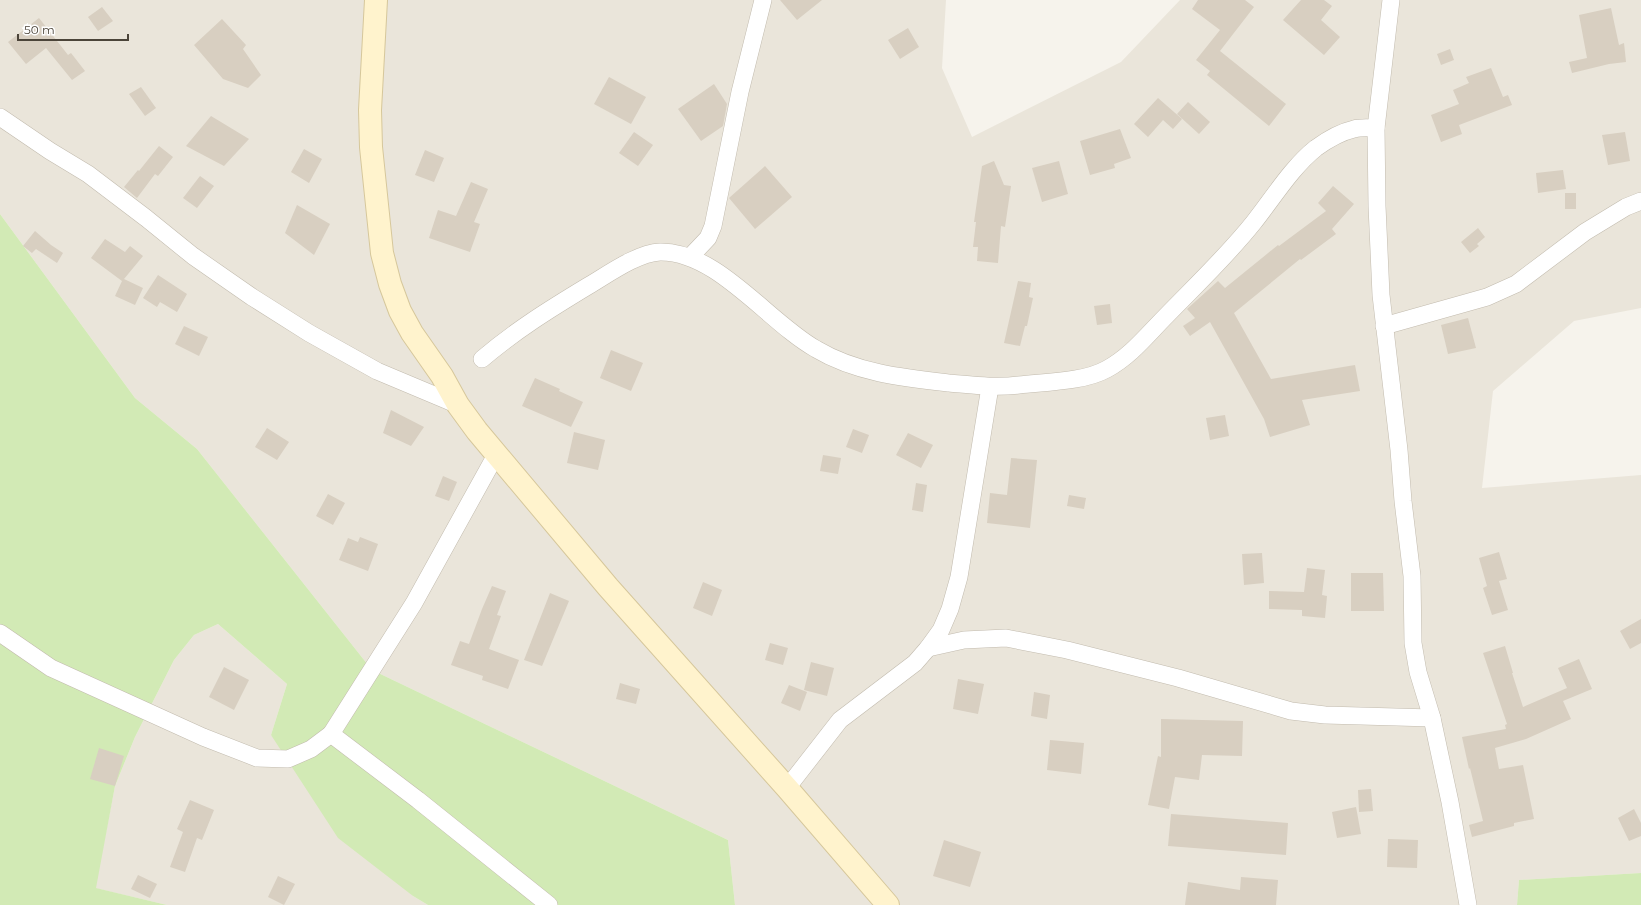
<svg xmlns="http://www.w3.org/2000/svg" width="1641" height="905" viewBox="0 0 1641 905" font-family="Montserrat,sans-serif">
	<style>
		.residential { fill: #eae5da }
		.green { fill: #d2eab5 }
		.building { fill: #d8cfc1 }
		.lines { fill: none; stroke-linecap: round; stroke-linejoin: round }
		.street-casing { stroke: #c2bbae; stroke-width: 18 }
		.secondary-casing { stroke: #d6c79b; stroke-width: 24 }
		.street { stroke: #fff; stroke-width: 17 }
		.secondary { stroke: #fff3cd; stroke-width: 22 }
	</style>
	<rect width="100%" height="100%" fill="#f6f3ec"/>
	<!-- residential -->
	<g class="residential">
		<path d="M0 0H946L942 68 972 137 1121 62 1180 0H1641V308L1574 321 1493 391 1482 488 1641 475V873L1519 880 1517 905H735L728 840 372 670 197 449 135 398 0 214Z"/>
		<path d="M218 624 287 684 271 735 413 896 428 905H167L95 888 115 786 135 737 174 660 194 635Z"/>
	</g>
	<!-- green -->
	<g class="green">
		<path d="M0 214 135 398 197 449 372 670 728 840 735 905H428L413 896 338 838 271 735 287 684 218 624 194 635 174 660 135 737 115 786 96 888 167 905H0Z"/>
		<path d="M1641 873V905H1517L1519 880Z"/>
	</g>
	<!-- building -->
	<g class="building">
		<path d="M780 0H822L797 20Z"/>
		<path d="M1198 0H1245L1254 7 1220 51 1286 104 1269 126 1207 75 1210 71 1196 60 1220 30 1192 9Z"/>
		<path d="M1301 0H1324L1332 6 1321 20 1340 37 1324 55 1283 20Z"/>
		<path d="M102 7 113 21 98 31 88 17Z"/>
		<path d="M1611 8 1619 45 1624 43 1626 62 1609 64 1572 73 1569 62 1587 58 1579 15Z"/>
		<path d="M39 18 68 55 71 53 85 71 72 80 46 48 26 64 8 42Z"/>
		<path d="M222 19 246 45 243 49 261 75 248 88 223 79 194 45Z"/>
		<path d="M908 28 919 47 900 59 888 40Z"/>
		<path d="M1450 49 1454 60 1441 65 1437 54Z"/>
		<path d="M1491 68 1503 97 1508 95 1512 105 1459 125 1462 134 1441 142 1431 115 1459 104 1453 90 1469 83 1466 77Z"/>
		<path d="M609 77 646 97 631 124 594 104Z"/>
		<path d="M714 84 727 104 723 126 701 141 678 109Z"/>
		<path d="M141 87 156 108 145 116 129 94Z"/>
		<path d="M1158 98 1182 119 1173 129 1163 120 1148 137 1134 124Z"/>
		<path d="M1188 102 1210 122 1199 134 1177 114Z"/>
		<path d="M211 116 249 139 224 166 186 146Z"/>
		<path d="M1120 129 1131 158 1114 164 1115 168 1090 175 1080 141Z"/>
		<path d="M634 132 653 145 638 166 619 153Z"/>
		<path d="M1625 132 1630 161 1608 165 1602 135Z"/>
		<path d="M159 146 173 157 158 176 155 174 137 198 124 187 138 170 139 171Z"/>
		<path d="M304 149 322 159 309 183 291 172Z"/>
		<path d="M425 150 444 158 434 182 415 175Z"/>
		<path d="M994 161 1004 185 1011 186 1005 227 1001 226 998 263 977 261 978 247H973L976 222H974L982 166Z"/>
		<path d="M1059 161 1068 194 1042 202 1032 168Z"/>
		<path d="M765 166 792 197 755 229 729 198Z"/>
		<path d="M1563 170 1566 189 1538 193 1536 173Z"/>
		<path d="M200 176 214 186 197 208 183 198Z"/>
		<path d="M471 182 488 189 474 222 480 224 470 252 429 238 438 210 456 216Z"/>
		<path d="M1333 186 1354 204 1332 229 1336 234 1301 260 1300 259 1234 313 1271 379 1355 365 1360 391 1302 400 1310 425 1270 437 1264 419 1210 322 1190 336 1183 326 1195 318 1187 309 1218 281 1225 288 1278 245 1279 246 1326 211 1318 203Z"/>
		<rect x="1565" y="193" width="11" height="16"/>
		<path d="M297 205 330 224 314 255 285 233Z"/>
		<path d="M1478 228 1485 237 1477 244 1479 246 1470 253 1461 242Z"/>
		<path d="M35 231 51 245 63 253 57 263 36 249 32 253 23 246Z"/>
		<path d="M105 239 125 252 130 246 143 256 124 279 143 288 135 305 115 296 122 281 91 258Z"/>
		<path d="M158 275 187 294 177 312 160 302 157 307 143 298Z"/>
		<path d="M1018 281 1031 283 1029 297 1033 298 1027 326H1025L1020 346 1004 343Z"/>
		<path d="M1110 304 1112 323 1097 325 1094 306Z"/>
		<path d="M1468 318 1476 348 1448 354 1441 325Z"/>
		<path d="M184 326 208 337 199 356 175 344Z"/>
		<path d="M611 350 643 363 631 391 600 378Z"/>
		<path d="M535 378 560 389 559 391 583 402 571 427 522 406Z"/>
		<path d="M391 410 424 427 411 446 383 433Z"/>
		<path d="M1225 415 1229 436 1210 440 1206 418Z"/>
		<path d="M267 428 289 442 277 460 255 447Z"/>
		<path d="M853 429 869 435 862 453 846 447Z"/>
		<path d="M574 432 605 440 598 470 567 463Z"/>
		<path d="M908 433 933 445 921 468 896 455Z"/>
		<path d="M823 455 841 458 838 474 820 471Z"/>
		<path d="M1011 458 1037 460 1030 528 987 523 990 493 1007 495Z"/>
		<path d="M443 476 457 482 449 501 435 496Z"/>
		<path d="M916 483 927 485 923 512 912 510Z"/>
		<path d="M328 494 345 503 333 525 316 516Z"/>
		<path d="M1069 495 1086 498 1084 509 1067 506Z"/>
		<path d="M360 537 378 544 368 571 339 560 348 538 358 542Z"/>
		<path d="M1499 552 1507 579 1499 581 1508 610 1492 615 1483 588 1487 586 1479 558Z"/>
		<path d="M1262 553 1264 583 1244 585 1242 554Z"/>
		<path d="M1307 568 1325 570 1322 595 1327 596 1325 618 1302 616V610L1269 609V591L1304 592Z"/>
		<path d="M1351 573H1383L1384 611H1351Z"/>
		<path d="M703 582 722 590 712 616 693 608Z"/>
		<path d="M492 586 506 591 497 615 501 616 489 649 519 660 508 689 482 680 483 676 451 665 460 641 469 644 482 609Z"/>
		<path d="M550 593 569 601 542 666 524 660Z"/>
		<path d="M1641 619V643L1630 649 1620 631Z"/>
		<path d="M770 643 788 648 783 665 765 660Z"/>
		<path d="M1505 646 1513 673H1512L1523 707 1567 688 1558 668 1579 659 1592 689 1563 701 1571 719 1526 739 1495 748 1499 769 1523 765 1534 819 1514 823V826L1472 837 1469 825 1483 821 1470 768 1469 769 1462 737 1506 729 1505 725 1507 724 1483 653Z"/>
		<path d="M811 662 834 668 827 696 804 690Z"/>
		<path d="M224 667 249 680 234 710 209 697Z"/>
		<path d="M958 679 984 684 978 714 953 709Z"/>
		<path d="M620 683 640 689 636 704 616 699Z"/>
		<path d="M789 685 807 692 800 711 781 703Z"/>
		<path d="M1034 692 1050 695 1047 719 1031 716Z"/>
		<path d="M1161 719 1243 721 1242 756 1202 755 1199 780 1175 777 1169 809 1148 805 1158 756 1161 757Z"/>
		<path d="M1050 740 1084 743 1081 774 1047 770Z"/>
		<path d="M99 748 124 756 115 786 90 779Z"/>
		<path d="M1371 789 1373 811 1359 812 1358 790Z"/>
		<path d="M190 800 214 810 202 840 197 838 185 872 170 867 183 832 177 829Z"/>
		<path d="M1356 807 1361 834 1337 838 1332 812Z"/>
		<path d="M1634 809 1641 823V836L1629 841 1618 818Z"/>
		<path d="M1171 814 1288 823 1286 855 1168 846Z"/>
		<path d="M1388 839 1418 840 1417 868 1387 867Z"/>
		<path d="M944 840 981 852 970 887 933 876Z"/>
		<path d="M138 875 157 884 150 898 131 889Z"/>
		<path d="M278 876 295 884 284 905 268 897Z"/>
		<path d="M1241 877 1278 880 1276 905H1185L1188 882 1240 890Z"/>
	</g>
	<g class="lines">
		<defs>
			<g id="street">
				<path d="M1391 0 1376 128 1377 206 1381 295 1399 450 1403 501 1412 576 1413 643 1418 672 1432 718 1450 802 1468 905"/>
				<path d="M0 117 50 151 88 174 146 218 193 256 252 297 309 333 377 371 458 405"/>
				<path d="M690 257 708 238 713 226 740 92 763 0"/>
				<path d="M1384 326 1487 297 1516 284 1585 232 1626 207 1641 201"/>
				<path d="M482 359C516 330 550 309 588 286 607 275 637 253 660 252 717 251 768 322 816 349 856 373 904 378 949 383 973 385 995 388 1019 385 1045 382 1084 382 1107 369 1131 356 1148 334 1167 315 1197 284 1227 256 1254 222 1273 198 1292 167 1316 148 1327 140 1341 132 1354 129 1361 127 1369 128 1376 128"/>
				<path d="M0 633 51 668 203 737 257 758 288 759 311 749 331 734 414 603 497 453"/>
				<path d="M928 648 964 640 1006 638 1067 650 1178 678 1291 711 1325 715 1432 718"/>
				<path d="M331 734 418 800 549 905"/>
				<path d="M787 788 840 720 915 663 928 648 941 630 950 609 959 577 990 387"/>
			</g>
			<path id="secondary" d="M376 0 370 110 371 147 382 253 390 284 400 311 412 333 442 376 458 405 477 431 608 587 787 788 888 905"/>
		</defs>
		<!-- street casing -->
		<use href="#street" class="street-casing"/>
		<!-- secondary casing -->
		<use href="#secondary" class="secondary-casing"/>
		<!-- street -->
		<use href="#street" class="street"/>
		<!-- secondary -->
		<use href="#secondary" class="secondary"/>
	</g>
	<!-- scale -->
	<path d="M18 34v6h110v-6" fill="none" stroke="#4b4439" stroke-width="2"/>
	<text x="24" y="34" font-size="12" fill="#4b4439" stroke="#ffffff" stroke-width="3" paint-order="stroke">50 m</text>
</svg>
